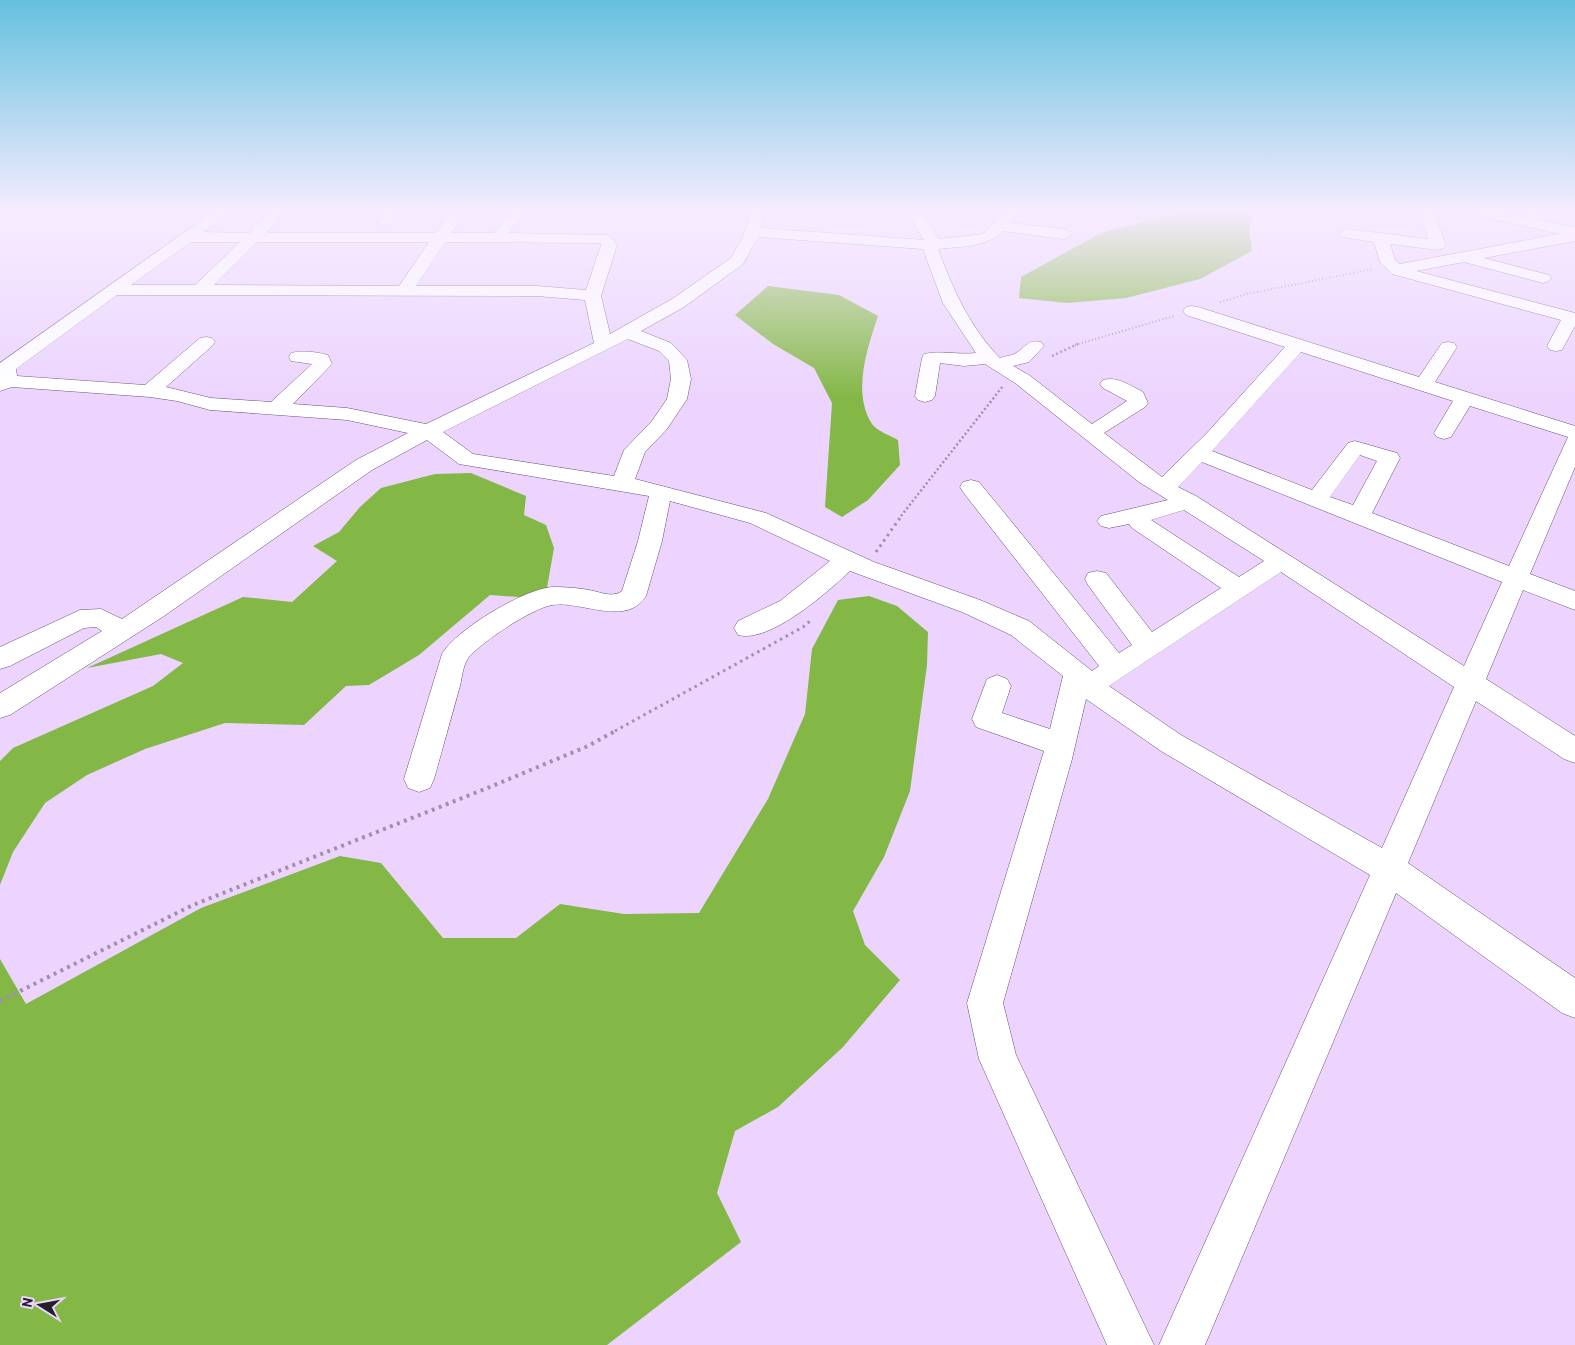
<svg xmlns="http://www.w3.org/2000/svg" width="1575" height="1345" viewBox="0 0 1575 1345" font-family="Barlow,sans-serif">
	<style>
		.forest { fill: #83b746 }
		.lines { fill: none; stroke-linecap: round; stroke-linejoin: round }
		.minor-casing { stroke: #665175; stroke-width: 1 }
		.major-casing { stroke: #665175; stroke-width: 1 }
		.path-far3 { stroke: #a18fae; stroke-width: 2; stroke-dasharray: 1 2.5; stroke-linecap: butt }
		.path-far2 { stroke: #a18fae; stroke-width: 2.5; stroke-dasharray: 2 2.5; stroke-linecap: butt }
		.path-far1 { stroke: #a18fae; stroke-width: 3; stroke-dasharray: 2.5 4; stroke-linecap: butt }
		.path { stroke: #a18fae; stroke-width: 4; stroke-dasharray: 3 4.5; stroke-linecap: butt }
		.minor { fill: #fff; fill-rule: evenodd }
		.major { fill: #fff; fill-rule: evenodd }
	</style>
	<rect width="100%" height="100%" fill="#ecd4fe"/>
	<!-- forest -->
	<g class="forest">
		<path d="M1187 210H1256L1249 228 1252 251 1200 279 1126 298 1067 303 1019 298 1021 277 1101 233Z"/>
		<path d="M768 286 839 295 878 316C867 349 852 393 872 424 877 431 891 436 898 440L900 465 868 500 842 517 825 507 832 403 814 368 773 344 735 315Z"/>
		<path d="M471 473 526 496 524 515 546 525 554 548 546 593 519 597 490 595 419 655 369 685 346 686 304 725 225 723 145 749 87 775 45 803 13 852 0 885V761L13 748 153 686 183 663 161 654 87 668 243 597 292 602 337 561 313 546 339 532 360 507 381 488 435 474Z"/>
		<path d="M869 596 897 606 928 632 927 665 910 791 884 857 853 911 865 945 900 980 843 1047 778 1107 735 1131 717 1193 741 1242 607 1345H0V959L26 1004 201 908 340 856 381 863 443 938H516L560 904 624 914 699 913 768 799 805 714 812 649 838 600Z"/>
	</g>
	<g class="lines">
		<defs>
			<g id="minor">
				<path d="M216 210H232L203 232 249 233 272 210H287L266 233H436L452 210H466L451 233H494L512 210H526L509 233 609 235 617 245 601 296 610 334 672 299 731 258 743 237 751 210H765L761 228 924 240 910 216 912 213H922L939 239 983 234 1005 210H1019L1010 223 1063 229 1068 231 1071 234 1068 237 1063 239 1003 231C985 248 962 246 938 249 952 287 970 328 1000 358 1005 356 1012 356 1016 353 1026 347 1028 339 1041 342L1044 346 1029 362 1013 366 1029 375 1092 424 1127 401 1103 388 1100 384 1103 380C1117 376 1131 386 1143 392L1148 403 1145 407 1104 433 1162 477 1206 434 1285 347 1186 315 1183 311 1186 307 1192 306 1198 307 1419 377 1442 343 1448 342 1454 343 1457 347 1435 382 1575 426V467L1530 574 1575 591V610L1523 590 1486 679 1575 736V763L1564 759 1476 701 1408 863 1575 978V1018L1562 1013 1396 893 1205 1345H1159L1370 875 1161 751 1086 699 1072 759 1003 1003 1016 1055 1154 1345H1107L979 1059 967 1003 1044 751 976 727 972 719 987 679 997 675 1007 679 1011 686 1002 713 1050 729 1063 676 1011 635 962 612 850 571C828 592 769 644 738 635L734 628 738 621 780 601 830 561 750 523 670 501 662 541 646 596C626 628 581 600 552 605 531 609 483 641 469 657 463 664 462 678 460 686 451 717 443 748 434 779L430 788 419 792 408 788 404 779 442 654C455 630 527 587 554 587 566 587 578 588 589 590 596 591 608 596 615 594 618 594 620 592 622 591L638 541 649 496 459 464 427 440 372 470 164 616 10 715 0 718V693L102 631 96 627 84 628 10 666 0 669V647L80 610 101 609 122 619 356 460 408 433 347 420 210 410 177 401 150 397 12 387 0 391V363ZM758 237 923 249 943 303 976 353C958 355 942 350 924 354L922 358 915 396 918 400 925 402 932 400 935 396 940 363 964 366 985 364 1015 383 1139 482 1168 500 1101 516 1097 521 1101 526 1109 528 1129 524 1132 528 1221 588 1152 632 1106 573 1097 571 1088 573 1085 579 1088 585 1132 645 1119 653 979 482 971 480 963 482 960 487 963 492 1099 666 1092 671 1029 621 980 600 874 562 766 513 635 479 645 452 667 429 687 399 691 379 687 360 671 343 641 331 684 307 743 264ZM191 242H240L195 285H131ZM257 242H429L399 286 214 285ZM445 242 600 243 601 245 586 290 537 286H416ZM117 295 537 296 585 300 594 343 426 424 347 408 293 404 332 364 328 355C316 352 303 350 291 353L289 357 291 361 312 364 271 402 211 398 166 387 212 346 215 342 212 338 206 337 200 338 145 385 17 376 16 369ZM628 339 659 351 669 361 671 379 667 399 652 421 624 450 614 476 473 454 443 432ZM1301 352 1453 401 1434 433 1437 437 1444 439 1451 437 1470 406 1568 437 1509 566 1372 513 1400 458 1397 453 1355 441 1348 443 1312 490 1212 451ZM1360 455 1377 461 1353 505 1330 497ZM1202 462 1502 582 1464 666 1196 496 1178 487ZM1184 510 1264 561 1239 577 1151 520ZM1281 572 1454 687 1382 848 1181 735 1109 686Z"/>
				<path d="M387 210H401L390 225H380L378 222Z"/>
				<path d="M1419 210H1433L1446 245 1443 248 1438 250 1390 244 1395 260 1400 264 1575 231V241L1484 258 1549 275 1551 278 1549 281 1543 283 1464 262 1416 271 1575 313V326L1562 350 1556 351 1550 350 1547 346 1561 320 1392 274 1380 262 1374 242 1342 237 1339 234 1342 231 1347 229 1428 239Z"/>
				<path d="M1531 210H1545L1534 225H1524L1522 222Z"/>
			</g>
			<path id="major" d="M1462 210H1489L1575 227V237L1469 214 1464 213Z"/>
		</defs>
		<!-- minor casing -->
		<use href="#minor" class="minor-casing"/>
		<!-- major casing -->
		<use href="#major" class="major-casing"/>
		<!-- path-far3 -->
		<g class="path-far3">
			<path d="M1220 302 1247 294 1373 269"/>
			<path d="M1075 345 1174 316"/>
		</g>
		<!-- path-far2 -->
		<g class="path-far2">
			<path d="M1052 356 1078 344"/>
			<path d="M901 516 1003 386"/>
		</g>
		<!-- path-far1 -->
		<g class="path-far1">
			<path d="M876 552 902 515"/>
			<path d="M615 731 803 627 810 621"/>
		</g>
		<!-- path -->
		<path class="path" d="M0 1001 193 905 490 787 588 746 617 730"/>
		<!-- minor -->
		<use href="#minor" class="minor"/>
		<!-- major -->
		<use href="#major" class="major"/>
	</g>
	<!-- sky -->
	<linearGradient id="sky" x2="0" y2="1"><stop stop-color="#64c1de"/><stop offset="0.53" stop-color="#f6ecff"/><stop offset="1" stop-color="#f6ecff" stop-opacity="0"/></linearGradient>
	<rect width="1575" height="398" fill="url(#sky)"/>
	<!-- north arrow -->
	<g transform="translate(40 1305) rotate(281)" stroke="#ecd4fe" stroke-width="4" paint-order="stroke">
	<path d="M0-4L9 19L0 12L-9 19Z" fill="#261d2c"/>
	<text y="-8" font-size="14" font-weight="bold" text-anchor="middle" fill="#261d2c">N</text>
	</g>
</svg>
